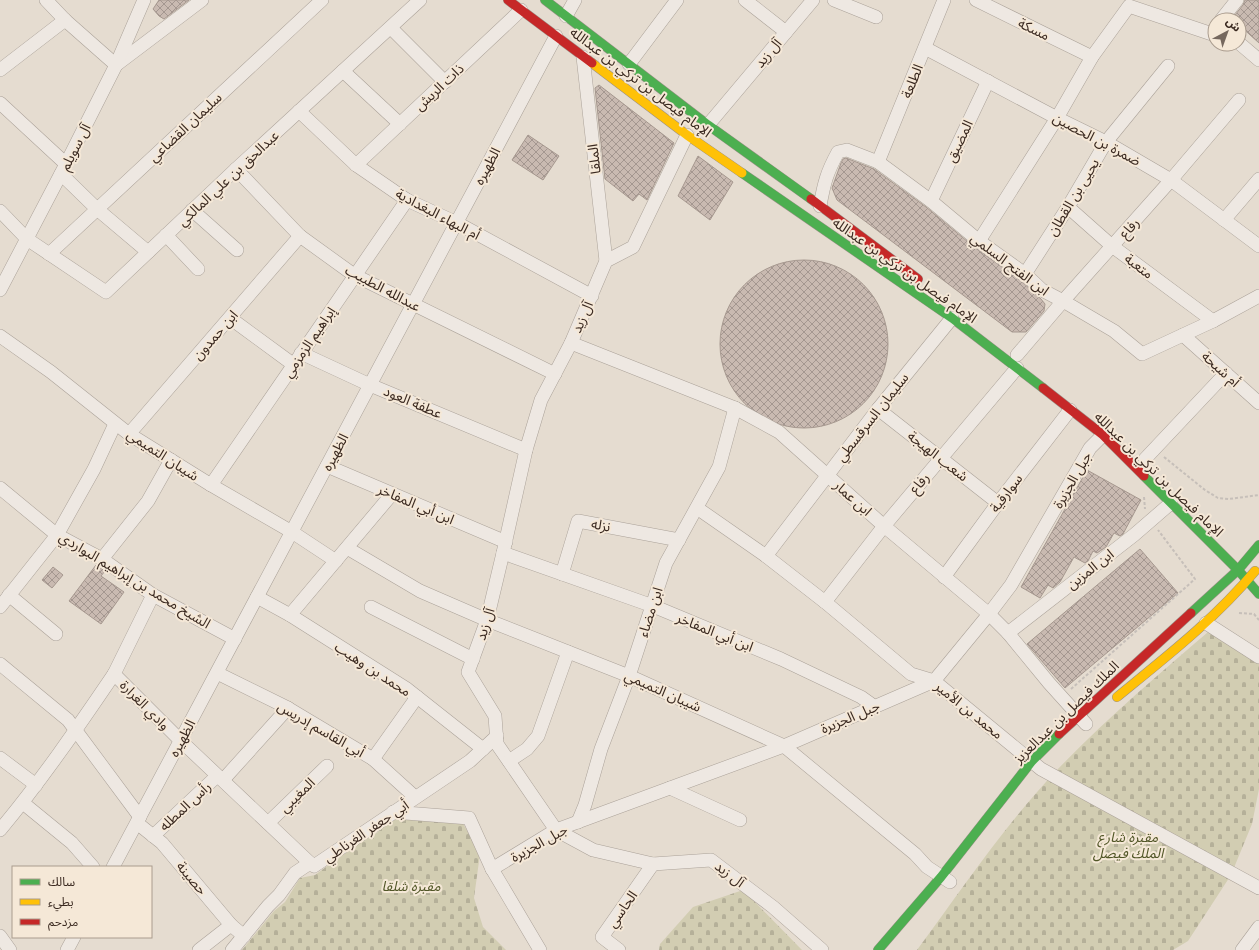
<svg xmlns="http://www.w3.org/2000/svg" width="1259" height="950" viewBox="0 0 1259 950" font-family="Spectral,'Noto Sans Arabic',serif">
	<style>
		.cemetery { fill: url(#cemetery-stones) }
		.building { fill: url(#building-cross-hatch); stroke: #a6988f }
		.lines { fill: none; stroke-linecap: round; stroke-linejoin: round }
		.street-casing { stroke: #aba299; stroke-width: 14 }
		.fast-casing { stroke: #9b9188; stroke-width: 10 }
		.slow-casing { stroke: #9b9188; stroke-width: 10 }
		.jam-casing { stroke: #9b9188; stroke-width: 10 }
		.path { stroke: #c6bfb9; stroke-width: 2; stroke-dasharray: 3 2; stroke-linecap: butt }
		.street { stroke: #eee8e2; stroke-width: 13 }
		.fast { stroke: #4caf50; stroke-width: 9 }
		.slow { stroke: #ffc107; stroke-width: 9 }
		.jam { stroke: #c62828; stroke-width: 9 }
		.labels { text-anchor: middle; stroke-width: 4; stroke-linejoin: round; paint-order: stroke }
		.street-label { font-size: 14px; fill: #3a2920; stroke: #f5e8d7 }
		.park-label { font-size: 14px; font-style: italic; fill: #515627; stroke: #f5e8d7 }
	</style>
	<defs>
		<pattern id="cemetery-stones" width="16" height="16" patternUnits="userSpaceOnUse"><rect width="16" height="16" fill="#d2cdb2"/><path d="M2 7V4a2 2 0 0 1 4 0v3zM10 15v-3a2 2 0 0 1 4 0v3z" fill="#b5b099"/></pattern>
		<pattern id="building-cross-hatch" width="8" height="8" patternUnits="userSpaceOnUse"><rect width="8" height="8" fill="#c9bab1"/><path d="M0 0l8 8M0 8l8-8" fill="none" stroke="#a49790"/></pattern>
	</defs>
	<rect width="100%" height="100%" fill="#e5dcd0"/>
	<!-- cemetery -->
	<g class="cemetery">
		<path d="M1214 627 1259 660V789L1252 824 1231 875 1188 941 1173 950H917C962 889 1004 826 1057 770 1106 719 1160 673 1214 627Z"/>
		<path d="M405 815 460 818 480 854 474 898 483 927 506 950H242L274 911 285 902 300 878 315 875 349 850 378 832 380 824Z"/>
		<path d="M743 890 802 950H659L660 944 693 907Z"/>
	</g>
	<!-- building -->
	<g class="building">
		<path d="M159 0H189L164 19 159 16 153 9Z"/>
		<path d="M1245 0H1259V43L1239 25V20H1231L1243 5Z"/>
		<path d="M599 85 674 143 647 200 639 194 633 201 605 179 595 88Z"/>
		<path d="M528 135 559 156 543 180 512 160Z"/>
		<path d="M698 156 733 182 710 220 678 196Z"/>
		<path d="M846 158 874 169 926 207 974 247 1020 280 1041 299 1045 304 1044 311 1026 332H1012L837 200 832 188 841 163 843 159Z"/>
		<circle cx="804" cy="344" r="84"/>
		<path d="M1087 470 1141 500 1123 534 1120 536 1114 533 1106 547 1097 553 1093 551 1088 561 1085 563 1074 557 1060 582 1053 588 1048 585 1040 598 1021 587Z"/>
		<path d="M1140 549 1178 593 1065 688 1027 644Z"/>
		<path d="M96 565 105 571 101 576 124 592 101 624 69 601Z"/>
		<path d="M53 567 63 575 52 588 42 580Z"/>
	</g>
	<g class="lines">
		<defs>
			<g id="street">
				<path d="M46 0 65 20 116 65 202 0"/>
				<path d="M745 0 786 32"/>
				<path d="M834 0 876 17"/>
				<path d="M976 0 1092 57"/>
				<path d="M566 16 575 0"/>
				<path d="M1221 20 1237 0"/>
				<path d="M391 28 445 82"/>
				<path d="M1239 43 1259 60"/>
				<path d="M925 48 1057 118 1106 142 1171 180 1259 246"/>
				<path d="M583 57 606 261"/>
				<path d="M629 64 677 0"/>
				<path d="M0 70 65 20"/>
				<path d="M343 71 400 124"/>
				<path d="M0 103 66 164"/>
				<path d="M299 111 356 165 407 200 457 223 592 296"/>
				<path d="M708 125 813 0"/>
				<path d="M687 135 633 247 606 261 571 343 541 400 526 450 503 553 487 620 468 672 495 716 497 744 556 830 593 850 653 864 711 860 773 907 822 950"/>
				<path d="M878 162 944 0"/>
				<path d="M356 165 521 10"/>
				<path d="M236 169 300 236 354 275 555 374"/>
				<path d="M61 174 97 209 148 252"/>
				<path d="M931 201 988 81"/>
				<path d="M820 206C824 183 827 172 838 152L847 150 878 162 931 201 979 241 1025 274 1042 290 1063 301 1114 331 1142 354 1213 321 1259 296"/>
				<path d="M1068 207 1112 246 1213 321"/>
				<path d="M192 210 237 250"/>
				<path d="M0 211 27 239 106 292 236 169 420 0"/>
				<path d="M1224 220 1259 179"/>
				<path d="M166 235 198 269"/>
				<path d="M979 241 1057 118 1092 57 1129 6 1215 35"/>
				<path d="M49 254 322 0"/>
				<path d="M1025 274 1068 207 1106 142 1168 66"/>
				<path d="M0 290 66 164 116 65 144 0"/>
				<path d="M230 318 294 365"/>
				<path d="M1183 335 1259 403"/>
				<path d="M0 336 51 372 129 434 211 485 292 532 336 561"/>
				<path d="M571 343 735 408 779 432 884 526 989 614 1008 633 1049 683 1086 724"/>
				<path d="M301 353 370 385 526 450"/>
				<path d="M1017 355 1063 301 1171 180 1239 100"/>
				<path d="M878 409 998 503"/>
				<path d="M129 434 300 236"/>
				<path d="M1145 459 1226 373"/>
				<path d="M327 466 506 542"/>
				<path d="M211 485 407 200"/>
				<path d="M0 488 57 535 102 559 153 595 235 639"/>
				<path d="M697 508 766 556 825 602 911 674 934 681 1041 769 1259 888"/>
				<path d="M347 548 420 591 487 620 629 676 784 746 915 854 927 867 950 882"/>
				<path d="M503 553 653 606 781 659 861 697 875 707"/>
				<path d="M766 556 878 409 952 318"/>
				<path d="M102 559 148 501 171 460"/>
				<path d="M562 574 578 521 679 540"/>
				<path d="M944 577 998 503 1070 410"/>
				<path d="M9 595 56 634"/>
				<path d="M153 595 114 674 181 741 310 863"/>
				<path d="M257 597 290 615 407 689 483 749"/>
				<path d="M825 602 884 526 1017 368"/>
				<path d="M0 607 57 535 94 469 115 424"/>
				<path d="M371 607 473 659"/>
				<path d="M290 615 392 494"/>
				<path d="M1206 623 1259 657"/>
				<path d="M1008 633 1134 535 1171 503"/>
				<path d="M0 664 68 720 140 817"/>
				<path d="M217 673 286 707 373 759 415 797"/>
				<path d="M0 758 36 785"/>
				<path d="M373 759 417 697"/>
				<path d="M509 761 527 749 538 736 568 652"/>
				<path d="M223 780 288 708"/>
				<path d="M670 788 740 820"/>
				<path d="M23 803 72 843 93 867"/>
				<path d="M393 812 469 818 492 869 540 950"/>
				<path d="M578 822 585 805 601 749 629 676 666 563 719 467 735 408"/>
				<path d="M137 823 162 843 231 925 244 936"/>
				<path d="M268 823 327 766"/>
				<path d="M0 830C41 781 78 727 114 674"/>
				<path d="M153 836 217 776"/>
				<path d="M113 867 556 36"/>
				<path d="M492 869 556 830 784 746 934 681 989 614 1011 585 1090 448 1103 435"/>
				<path d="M0 936 10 950"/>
				<path d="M67 950 74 937"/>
				<path d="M199 950 231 925"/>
				<path d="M232 950 268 906 279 895 295 873 310 863 314 866 470 761 497 736"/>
				<path d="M619 950 602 937 653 864"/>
				<path d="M1242 950 1259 927"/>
			</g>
			<g id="fast">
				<path d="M545 0 708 125 811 199"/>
				<path d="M742 173 952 318 1043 388"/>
				<path d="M1144 476 1238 570 1259 594"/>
				<path d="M1191 613 1238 570 1259 545"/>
				<path d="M878 950 941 877 1032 761 1059 734"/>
			</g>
			<g id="slow">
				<path d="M592 63 687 135 742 173"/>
				<path d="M1117 697C1166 657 1215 619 1255 571"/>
			</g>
			<g id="jam">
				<path d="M508 0 592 63"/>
				<path d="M811 199 918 279"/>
				<path d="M1043 388 1103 435 1144 476"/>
				<path d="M1059 734 1191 613"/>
			</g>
		</defs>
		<!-- street casing -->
		<use href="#street" class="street-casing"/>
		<!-- fast casing -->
		<use href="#fast" class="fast-casing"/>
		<!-- slow casing -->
		<use href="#slow" class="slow-casing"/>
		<!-- jam casing -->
		<use href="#jam" class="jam-casing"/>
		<!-- path -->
		<g class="path">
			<path d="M1164 457 1205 490 1218 498 1229 499 1259 495"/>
			<path d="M1144 497 1145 509"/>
			<path d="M1239 613 1254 614 1259 620"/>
			<path d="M1071 689 1195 579 1158 530"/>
		</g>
		<!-- street -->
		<use href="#street" class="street"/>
		<!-- fast -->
		<use href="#fast" class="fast"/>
		<!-- slow -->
		<use href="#slow" class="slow"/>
		<!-- jam -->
		<use href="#jam" class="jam"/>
	</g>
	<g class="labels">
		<!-- street labels -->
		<g class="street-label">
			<text transform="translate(1034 29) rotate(26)" y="5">مسكة</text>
			<text transform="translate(768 53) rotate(-50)" y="5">آل زيد</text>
			<text transform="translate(912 81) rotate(-68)" y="5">الطلعة</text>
			<text transform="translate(641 82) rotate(37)" y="5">الإمام فيصل بن تركي بن عبدالله</text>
			<text transform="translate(439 87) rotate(-43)" y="5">ذات الريش</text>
			<text transform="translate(185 127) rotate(-43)" y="5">سليمان القضاعي</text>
			<text transform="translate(1097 139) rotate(28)" y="5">ضمرة بن الحصين</text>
			<text transform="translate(959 141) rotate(-64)" y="5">المضيق</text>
			<text transform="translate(75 147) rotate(-63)" y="5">آل سويلم</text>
			<text transform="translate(594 159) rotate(-97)" y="5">الملقا</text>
			<text transform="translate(487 166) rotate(-62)" y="5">الظهيره</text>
			<text transform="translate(228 178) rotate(-43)" y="5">عبدالحق بن علي المالكي</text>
			<text transform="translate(1073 197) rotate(-59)" y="5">يحيى بن القطان</text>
			<text transform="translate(438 214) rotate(28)" y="5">أم البهاء البغدادية</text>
			<text transform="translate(1129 228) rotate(-48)" y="5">رفاع</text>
			<text transform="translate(1010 264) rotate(37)" y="5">ابن الفتح السلمي</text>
			<text transform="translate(1139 266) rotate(37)" y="5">متعبة</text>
			<text transform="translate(905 270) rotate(35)" y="5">الإمام فيصل بن تركي بن عبدالله</text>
			<text transform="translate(383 288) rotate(28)" y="5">عبدالله الطبيب</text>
			<text transform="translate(582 317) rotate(-66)" y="5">آل زيد</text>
			<text transform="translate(215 335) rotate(-49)" y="5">ابن حمدون</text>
			<text transform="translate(309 342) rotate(-56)" y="5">إبراهيم الزمزمي</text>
			<text transform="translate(1221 369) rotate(42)" y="5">أم شيحة</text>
			<text transform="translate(413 402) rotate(23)" y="5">عطفة العود</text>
			<text transform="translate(872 417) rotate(-52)" y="5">سليمان السرقسطي</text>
			<text transform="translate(335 452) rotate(-62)" y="5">الظهيره</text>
			<text transform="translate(163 455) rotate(33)" y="5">شيبان التميمي</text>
			<text transform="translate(938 456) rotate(38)" y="5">شعب الهيجة</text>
			<text transform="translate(1159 474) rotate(44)" y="5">الإمام فيصل بن تركي بن عبدالله</text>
			<text transform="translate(1072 480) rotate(-60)" y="5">جبل الجزيرة</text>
			<text transform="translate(919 483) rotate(-50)" y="5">رفاع</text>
			<text transform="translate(1006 493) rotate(-53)" y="5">سوارقية</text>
			<text transform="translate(853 498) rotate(42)" y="5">ابن عمار</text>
			<text transform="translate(416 504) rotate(23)" y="5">ابن أبي المفاخر</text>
			<text transform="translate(601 525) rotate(11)" y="5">نزله</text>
			<text transform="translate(1090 569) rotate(-38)" y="5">ابن المزين</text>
			<text transform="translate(135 580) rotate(31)" y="5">الشيخ محمد بن إبراهيم البواردي</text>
			<text transform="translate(650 612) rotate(-72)" y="5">ابن مضاء</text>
			<text transform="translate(485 624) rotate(-72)" y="5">آل زيد</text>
			<text transform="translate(715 632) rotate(22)" y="5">ابن أبي المفاخر</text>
			<text transform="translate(373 669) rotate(33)" y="5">محمد بن وهيب</text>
			<text transform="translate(663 691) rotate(24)" y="5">شيبان التميمي</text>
			<text transform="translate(145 705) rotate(45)" y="5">وادي الغرارة</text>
			<text transform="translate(969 710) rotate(39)" y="5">محمد بن الأمير</text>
			<text transform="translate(1066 712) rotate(-44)" y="5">الملك فيصل بن عبدالعزيز</text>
			<text transform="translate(850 717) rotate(-23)" y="5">جبل الجزيرة</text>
			<text transform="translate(321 729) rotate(30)" y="5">أبي القاسم إدريس</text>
			<text transform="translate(182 738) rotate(-62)" y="5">الظهيره</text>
			<text transform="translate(297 795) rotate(-44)" y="5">المغيبي</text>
			<text transform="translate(185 806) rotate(-43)" y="5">رأس المطله</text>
			<text transform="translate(366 831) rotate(-34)" y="5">أبي جعفر الغرناطي</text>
			<text transform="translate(539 843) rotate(-29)" y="5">جبل الجزيرة</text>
			<text transform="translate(730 874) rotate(37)" y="5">آل زيد</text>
			<text transform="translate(192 878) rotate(50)" y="5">حصينة</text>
			<text transform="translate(622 909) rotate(-55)" y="5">الحاسي</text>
		</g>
		<!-- park labels -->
		<g class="park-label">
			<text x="1128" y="842">مقبرة شارع<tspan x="1128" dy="16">الملك فيصل</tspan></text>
			<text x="411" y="891">مقبرة شلقا</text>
		</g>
	</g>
	<!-- legend -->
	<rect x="12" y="866" width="140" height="72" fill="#f5e8d7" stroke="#aa9c8e"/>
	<rect x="20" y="879" width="20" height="6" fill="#4caf50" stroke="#aa9c8e"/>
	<text x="48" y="886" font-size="12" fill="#3a2920">سالك</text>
	<rect x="20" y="899" width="20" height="6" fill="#ffc107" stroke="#aa9c8e"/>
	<text x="48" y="906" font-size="12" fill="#3a2920">بطيء</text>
	<rect x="20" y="919" width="20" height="6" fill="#c62828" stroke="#aa9c8e"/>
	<text x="48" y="926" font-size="12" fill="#3a2920">مزدحم</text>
	<!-- north arrow -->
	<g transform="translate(1227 32) rotate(41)"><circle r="19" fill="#f5e8d7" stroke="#aa9c8e"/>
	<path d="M0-3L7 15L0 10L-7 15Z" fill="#76685e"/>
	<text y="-6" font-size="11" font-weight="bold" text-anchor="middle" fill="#3a2920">ش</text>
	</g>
</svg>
